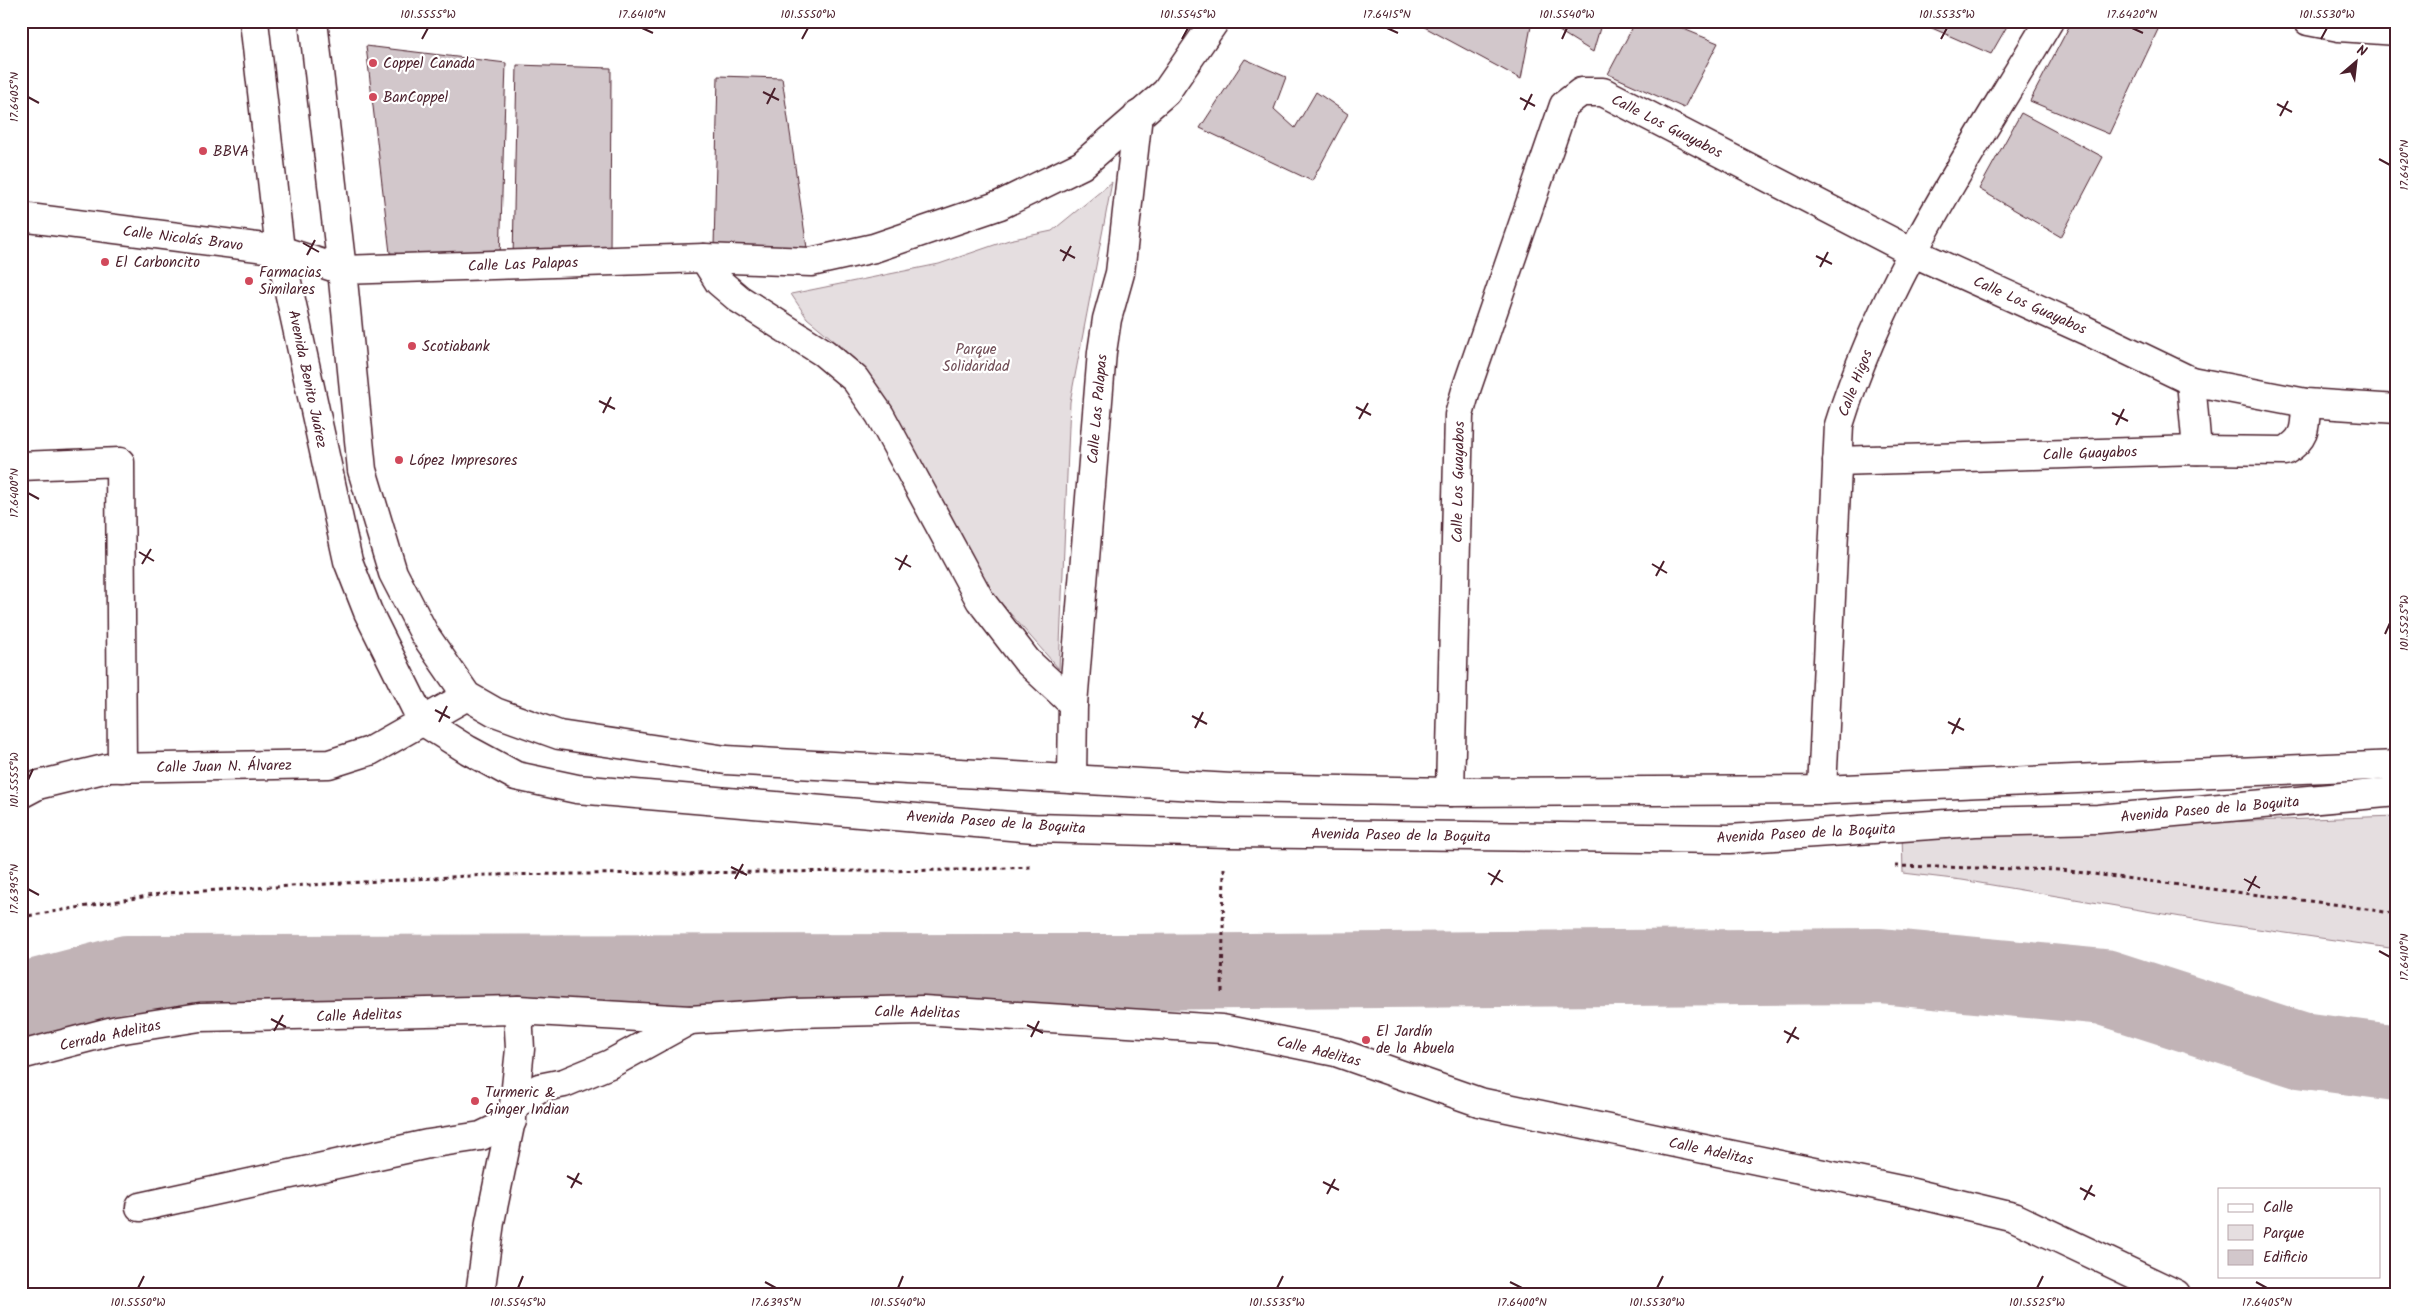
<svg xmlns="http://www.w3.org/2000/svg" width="2418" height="1315" viewBox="0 0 2418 1315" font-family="Kalam,sans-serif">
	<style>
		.green { fill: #e5dee0; stroke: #987e86 }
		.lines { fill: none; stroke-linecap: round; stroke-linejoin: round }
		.river { stroke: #c1b3b6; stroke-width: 76 }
		.building { fill: #d2c7cb; stroke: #4a1f2b }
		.street-casing { stroke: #4a1f2b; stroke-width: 31 }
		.secondary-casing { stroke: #4a1f2b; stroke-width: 31 }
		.path { stroke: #4a1f2b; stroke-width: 3; stroke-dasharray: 4 4; stroke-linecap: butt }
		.street { stroke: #fff; stroke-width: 28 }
		.secondary { stroke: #fff; stroke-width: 28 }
		.ticks { fill: none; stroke: #4a1f2b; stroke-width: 2 }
		.poi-dot { fill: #d1495b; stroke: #fff; stroke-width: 2 }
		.labels { text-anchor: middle; stroke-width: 4.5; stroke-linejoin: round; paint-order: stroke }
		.poi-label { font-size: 15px; fill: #4a1f2b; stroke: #fff; text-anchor: start }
		.street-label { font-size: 15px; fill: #4a1f2b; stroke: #fff }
		.park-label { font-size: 15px; fill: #714f58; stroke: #fff }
		.neatline { fill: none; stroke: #4a1f2b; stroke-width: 2 }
		.ticks-label { font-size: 12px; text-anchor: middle; fill: #4a1f2b }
	</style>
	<rect width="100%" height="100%" fill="#fff"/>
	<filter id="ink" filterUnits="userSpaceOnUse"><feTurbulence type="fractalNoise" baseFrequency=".02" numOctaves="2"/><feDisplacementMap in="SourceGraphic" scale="10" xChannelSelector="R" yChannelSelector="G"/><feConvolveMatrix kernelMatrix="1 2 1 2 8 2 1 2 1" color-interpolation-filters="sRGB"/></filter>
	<g filter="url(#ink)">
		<!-- green -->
		<g class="green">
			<path d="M1112 182 1070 402 1059 669 973 571 871 384 843 348 807 318 791 294 939 264 1009 240 1052 231Z"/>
			<path d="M2397 816V949L2223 924 1962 880 1903 873 1902 833Z"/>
		</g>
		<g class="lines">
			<!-- river -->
			<path class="river" d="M21 1001 127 973 1124 972 1880 966 2104 987 2300 1050 2397 1063"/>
		</g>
		<!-- building -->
		<g class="building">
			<path d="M1418 21H1532L1521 79 1417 23Z"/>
			<path d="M1543 21H1602L1593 52Z"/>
			<path d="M1636 21H1664L1718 43 1684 108 1608 74Z"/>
			<path d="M1916 21H2010L1991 54Z"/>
			<path d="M2072 21H2162L2109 134 2030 101Z"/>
			<path d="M366 46 506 63 500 259 390 253Z"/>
			<path d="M1245 59 1286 77 1274 109 1295 128 1316 92 1348 114 1312 181 1200 128Z"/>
			<path d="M517 65 611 68 610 254 513 258Z"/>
			<path d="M718 76 782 78 807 248 714 247Z"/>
			<path d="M2021 113 2103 157 2061 237 1979 189Z"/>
		</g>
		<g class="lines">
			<defs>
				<g id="street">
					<path d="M704 258 719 282 739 299 824 353 855 379 880 415 980 600 1027 661 1073 704"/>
					<path d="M2191 381 2197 450"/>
					<path d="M1837 461 2197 450 2285 451C2307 438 2305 426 2306 403"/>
					<path d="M21 466 120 462 122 768"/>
					<path d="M1072 779 1073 704 1102 352 1107 319 1120 273 1138 115"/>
					<path d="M1822 790 1839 425C1884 279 1972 151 2049 21"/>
					<path d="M1450 792 1459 415 1467 387 1564 105 1581 92H1603L1912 252 2085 330 2191 381 2306 403 2397 409"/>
					<path d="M514 1106 539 1088 564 1083 610 1064 690 1020"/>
					<path d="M140 1207 428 1144 481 1136 512 1121"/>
					<path d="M480 1294 490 1222 514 1106 520 1049 518 1010"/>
				</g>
				<g id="secondary">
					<path d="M254 21 280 250 348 561 368 612 422 721"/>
					<path d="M313 21 342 270 362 470 393 573 425 635 467 696 495 712 559 735 726 760 1232 788 1450 792 1822 790 2397 765"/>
					<path d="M2308 21 2339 27 2397 31"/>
					<path d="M21 217 280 250 342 270 704 258 811 262 874 248 1000 205 1082 165 1166 92 1215 21"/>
					<path d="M422 721 468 750 516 776 577 789 1034 828 1228 833 1730 839 1975 822 2098 819 2397 792"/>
					<path d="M21 794 38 785 108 768 329 764 370 751 467 696"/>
					<path d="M21 1055 117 1030 200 1017 518 1010 690 1020 794 1013 923 1010 1222 1029 1336 1052 1479 1102 1905 1191 2014 1217 2176 1294"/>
				</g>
			</defs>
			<!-- street casing -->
			<use href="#street" class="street-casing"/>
			<!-- secondary casing -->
			<use href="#secondary" class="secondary-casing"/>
			<!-- path -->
			<g class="path">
				<path d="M1895 866 2061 870 2348 906 2397 914"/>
				<path d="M21 917 166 893 487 875 958 870 1032 867"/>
				<path d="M1222 992 1224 868"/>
			</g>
			<!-- street -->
			<use href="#street" class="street"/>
			<!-- secondary -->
			<use href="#secondary" class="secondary"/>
		</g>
	</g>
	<!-- ticks -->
	<path class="ticks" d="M642 28 653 33M1387 28 1398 33M2132 28 2143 33M422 39 428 28M802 39 808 28M1182 39 1188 28M1562 39 1567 28M1941 39 1947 28M2321 39 2327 28M763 92 779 100M28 97 39 103M1520 98 1535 106M767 104 775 88M2277 104 2292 112M1524 110 1532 94M2280 116 2288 101M2379 159 2390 165M303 243 319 252M1060 250 1075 258M307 255 315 240M1816 256 1832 264M1063 261 1071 246M1820 267 1828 252M599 401 615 409M1356 407 1371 415M603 413 611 397M2112 413 2128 421M1359 419 1368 403M2116 425 2124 409M28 493 39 499M139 552 154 561M895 558 911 567M142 564 151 549M1652 564 1667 573M899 570 907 555M1656 576 1664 561M2385 634 2390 623M435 710 450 718M1192 716 1207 724M439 722 447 706M1948 722 1964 730M1195 728 1203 712M1952 734 1960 718M28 780 33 769M731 867 747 875M1488 873 1503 882M735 879 743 864M2244 879 2260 888M1491 885 1500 870M28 889 39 895M2248 891 2256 876M2379 951 2390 957M271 1019 286 1027M1027 1025 1043 1033M274 1031 283 1015M1784 1031 1799 1039M1031 1037 1039 1021M1787 1043 1796 1027M567 1176 582 1184M1323 1182 1339 1190M571 1188 579 1173M2080 1188 2095 1196M1327 1194 1335 1179M2084 1200 2092 1185M765 1282 776 1288M1510 1282 1522 1288M2256 1282 2267 1288M138 1288 144 1276M518 1288 523 1276M898 1288 903 1276M1277 1288 1283 1276M1657 1288 1663 1276M2037 1288 2043 1276"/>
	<!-- markers -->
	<g class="poi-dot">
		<circle cx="373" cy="63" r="5"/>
		<circle cx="373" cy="97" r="5"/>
		<circle cx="203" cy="151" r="5"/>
		<circle cx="105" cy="262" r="5"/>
		<circle cx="249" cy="281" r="5"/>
		<circle cx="412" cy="346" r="5"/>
		<circle cx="399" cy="460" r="5"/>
		<circle cx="1366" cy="1040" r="5"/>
		<circle cx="475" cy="1101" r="5"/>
	</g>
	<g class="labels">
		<!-- poi labels -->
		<g class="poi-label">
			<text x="383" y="68">Coppel Canada</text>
			<text x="383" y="102">BanCoppel</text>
			<text x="213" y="156">BBVA</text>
			<text x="115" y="267">El Carboncito</text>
			<text x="259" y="277">Farmacias<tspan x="259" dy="17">Similares</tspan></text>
			<text x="422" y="351">Scotiabank</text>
			<text x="409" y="465">López Impresores</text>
			<text x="1376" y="1036">El Jardín<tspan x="1376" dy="17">de la Abuela</tspan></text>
			<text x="485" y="1097">Turmeric &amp;<tspan x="485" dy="17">Ginger Indian</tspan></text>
		</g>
		<!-- street labels -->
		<g class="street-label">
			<text transform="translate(1667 126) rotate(27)" y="5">Calle Los Guayabos</text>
			<text transform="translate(183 238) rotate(7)" y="5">Calle Nicolás Bravo</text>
			<text transform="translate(523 264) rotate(-2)" y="5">Calle Las Palapas</text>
			<text transform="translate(2030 305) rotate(24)" y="5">Calle Los Guayabos</text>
			<text transform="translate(308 379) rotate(78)" y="5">Avenida Benito Juárez</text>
			<text transform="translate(1855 383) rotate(-69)" y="5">Calle Higos</text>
			<text transform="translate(1097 409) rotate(-85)" y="5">Calle Las Palapas</text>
			<text transform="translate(2090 453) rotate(-2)" y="5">Calle Guayabos</text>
			<text transform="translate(1458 482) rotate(-89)" y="5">Calle Los Guayabos</text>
			<text transform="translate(224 766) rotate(-1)" y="5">Calle Juan N. Álvarez</text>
			<text transform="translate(2210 809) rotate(-5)" y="5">Avenida Paseo de la Boquita</text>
			<text transform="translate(996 822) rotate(4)" y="5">Avenida Paseo de la Boquita</text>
			<text transform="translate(1806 833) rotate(-3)" y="5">Avenida Paseo de la Boquita</text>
			<text transform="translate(1401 835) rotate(1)" y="5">Avenida Paseo de la Boquita</text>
			<text transform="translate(917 1012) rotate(1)" y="5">Calle Adelitas</text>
			<text transform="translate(359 1015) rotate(-2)" y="5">Calle Adelitas</text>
			<text transform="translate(110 1035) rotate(-12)" y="5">Cerrada Adelitas</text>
			<text transform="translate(1319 1051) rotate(14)" y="5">Calle Adelitas</text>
			<text transform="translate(1711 1151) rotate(12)" y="5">Calle Adelitas</text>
		</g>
		<!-- park labels -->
		<g class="park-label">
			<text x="976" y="354">Parque<tspan x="976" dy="17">Solidaridad</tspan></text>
		</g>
	</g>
	<!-- margin -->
	<rect width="2418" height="1315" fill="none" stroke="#fff" stroke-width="55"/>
	<!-- legend -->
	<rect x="2218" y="1188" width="162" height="90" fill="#ffffff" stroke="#b7a5aa"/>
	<rect x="2228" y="1204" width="25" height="8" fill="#ffffff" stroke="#b7a5aa"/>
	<text x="2263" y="1212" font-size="15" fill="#4a1f2b">Calle</text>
	<rect x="2228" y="1225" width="25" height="15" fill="#e5dee0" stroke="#b7a5aa"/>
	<text x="2263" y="1238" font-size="15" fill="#4a1f2b">Parque</text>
	<rect x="2228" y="1250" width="25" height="15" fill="#d2c7cb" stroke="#b7a5aa"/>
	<text x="2263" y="1262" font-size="15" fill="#4a1f2b">Edificio</text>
	<!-- north arrow -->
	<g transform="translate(2356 62) rotate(28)" stroke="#ffffff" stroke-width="4" paint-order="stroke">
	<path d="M0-4L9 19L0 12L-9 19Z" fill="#4a1f2b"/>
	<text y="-8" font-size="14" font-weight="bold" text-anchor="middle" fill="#4a1f2b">N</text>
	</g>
	<rect x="28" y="28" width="2362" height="1260" class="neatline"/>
	<g class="ticks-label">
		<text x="428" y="18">101.5555°W</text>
		<text x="642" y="18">17.6410°N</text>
		<text x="808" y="18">101.5550°W</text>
		<text x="1188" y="18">101.5545°W</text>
		<text x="1387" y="18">17.6415°N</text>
		<text x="1567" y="18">101.5540°W</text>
		<text x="1947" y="18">101.5535°W</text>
		<text x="2132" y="18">17.6420°N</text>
		<text x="2327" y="18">101.5530°W</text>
		<text transform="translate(14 97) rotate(-90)" y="4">17.6405°N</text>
		<text transform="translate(2404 165) rotate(-90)" y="4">17.6420°N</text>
		<text transform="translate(14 493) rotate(-90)" y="4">17.6400°N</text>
		<text transform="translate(2404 623) rotate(-90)" y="4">101.5525°W</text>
		<text transform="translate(14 780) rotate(-90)" y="4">101.5555°W</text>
		<text transform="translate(14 889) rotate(-90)" y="4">17.6395°N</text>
		<text transform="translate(2404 957) rotate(-90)" y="4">17.6410°N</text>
		<text x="138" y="1306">101.5550°W</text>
		<text x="518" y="1306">101.5545°W</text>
		<text x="776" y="1306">17.6395°N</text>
		<text x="898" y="1306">101.5540°W</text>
		<text x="1277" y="1306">101.5535°W</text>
		<text x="1522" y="1306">17.6400°N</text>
		<text x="1657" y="1306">101.5530°W</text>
		<text x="2037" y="1306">101.5525°W</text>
		<text x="2267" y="1306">17.6405°N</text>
	</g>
</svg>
